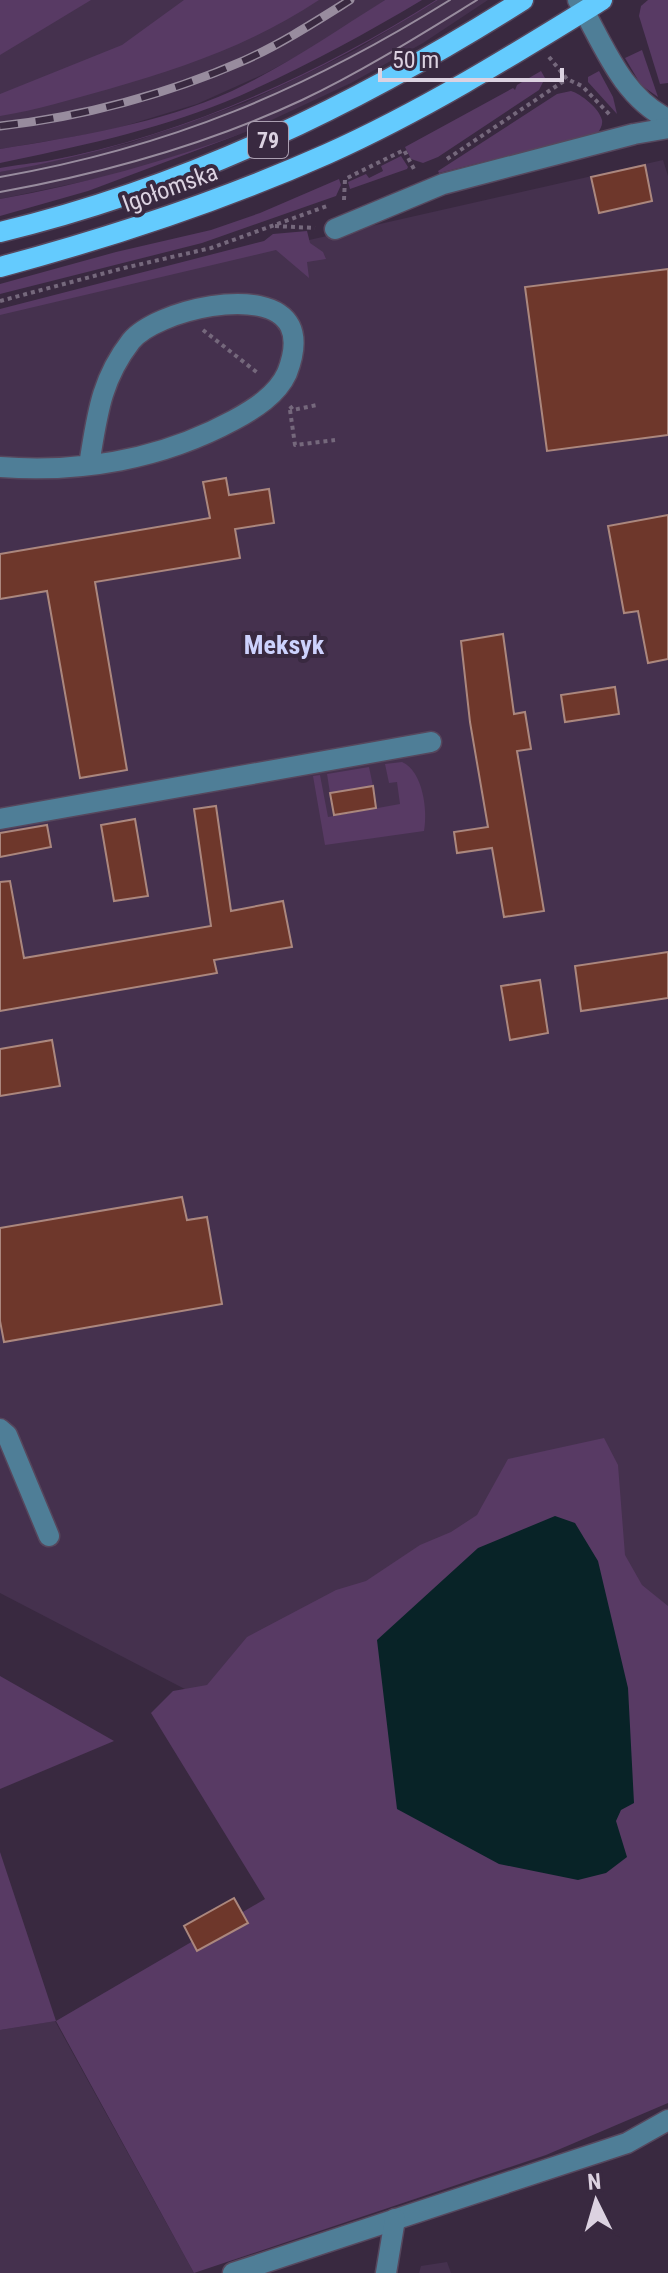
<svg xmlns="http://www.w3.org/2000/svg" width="668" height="2273" viewBox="0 0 668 2273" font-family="'Roboto Condensed',sans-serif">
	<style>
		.built { fill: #45314e }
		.green { fill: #583a64 }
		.water { fill: #082327 }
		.building { fill: #6e372b; stroke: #ab877e; stroke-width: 2 }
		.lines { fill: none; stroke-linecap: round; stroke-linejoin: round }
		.minor-casing { stroke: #56475d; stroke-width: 23 }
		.major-casing { stroke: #56475d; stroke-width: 23 }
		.path { stroke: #75687c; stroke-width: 4; stroke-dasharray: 4 4; stroke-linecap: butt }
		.minor { stroke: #4f7e97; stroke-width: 20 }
		.major { stroke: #64cbfe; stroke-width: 20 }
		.tram { stroke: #988c9e; stroke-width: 2 }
		.rail-casing { stroke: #988c9e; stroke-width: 9 }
		.rail { stroke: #392940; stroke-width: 6; stroke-dasharray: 18; stroke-linecap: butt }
		.labels { text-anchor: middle; stroke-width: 8; stroke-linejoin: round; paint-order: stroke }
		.shield { fill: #392940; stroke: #ab9fb1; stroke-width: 2 }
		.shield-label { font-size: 22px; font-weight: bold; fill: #dcd2e1 }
		.street-label { font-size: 24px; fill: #dcd2e1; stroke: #392940 }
		.neighbourhood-label { font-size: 26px; font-weight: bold; fill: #cdd2fd; stroke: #392940 }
	</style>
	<rect width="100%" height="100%" fill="#392940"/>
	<!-- built -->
	<g class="built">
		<path d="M0 0H385L325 41 266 73 197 104 108 131 0 149Z"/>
		<path d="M438 0H488L423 43 351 83 248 131 189 153 119 174 0 199V172L130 143 245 103 356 50Z"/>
		<path d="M663 160 668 176V1821L506 1856 0 1593V310Z"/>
		<path d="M55 2021 194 2273H0V2030Z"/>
		<path d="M447 2262 451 2273H419L421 2266Z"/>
	</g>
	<!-- green -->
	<g class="green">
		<path d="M0 0H91L0 55Z"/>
		<path d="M184 0H319C252 44 185 67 109 89 73 99 37 110 0 116V94L122 45Z"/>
		<path d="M385 0H422C358 38 294 73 225 102 153 131 76 147 0 163V149C79 136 158 124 232 91 287 65 334 32 385 0Z"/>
		<path d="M436 0H438C298 88 164 143 0 172V168C15 165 35 163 47 161 181 136 319 74 436 0Z"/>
		<path d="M648 0H668V83L660 84 639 16 641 6Z"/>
		<path d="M642 50 658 97 641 85 625 58Z"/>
		<path d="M541 71 545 78 539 90 438 157 423 163 411 159 405 147 513 88 515 90 517 85Z"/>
		<path d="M599 71 613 97 617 114 588 82V77Z"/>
		<path d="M571 91C581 94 599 108 602 120 603 125 600 129 598 133L439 173 438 171 557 94Z"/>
		<path d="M248 131 88 191 0 216V199C85 184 166 161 248 131Z"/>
		<path d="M401 156 408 167 407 169 350 189 348 182 366 174 369 178 383 171 381 166Z"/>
		<path d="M339 179 341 185 336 196 202 243 0 294V284L116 252 211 230 260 213Z"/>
		<path d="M307 231 310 243 323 252 326 259 307 262 309 278 276 250 0 315V309L264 241 273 234Z"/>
		<path d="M402 762C423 771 428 811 424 831L325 845 313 776 320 775 328 817 400 804 397 782 389 783 385 764Z"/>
		<path d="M369 767 373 786 330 793 327 774Z"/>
		<path d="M604 1438 618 1465 625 1555 642 1585 668 1606V2103L546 2155 194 2273 56 2021 0 2030V1852L56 2021 265 1899 151 1713 173 1691 207 1685 247 1637 336 1590 366 1581 420 1545 451 1532 477 1515 508 1459Z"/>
		<path d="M0 1676 114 1741 0 1789Z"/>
	</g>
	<!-- water -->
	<path class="water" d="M555 1516 575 1523 598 1561 628 1688 634 1803 621 1810 616 1821 627 1857 606 1873 578 1880 499 1864 397 1809 377 1640 478 1548Z"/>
	<!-- building -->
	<g class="building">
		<path d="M645 165 652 201 599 213 591 177Z"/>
		<path d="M668 269V435L547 451 525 287Z"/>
		<path d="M226 478 229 495 269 489 274 523 235 529 240 558 95 582 127 770 80 778 47 591 0 599V554L210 518 203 482Z"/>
		<path d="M668 515V659L648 663 638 611 624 613 608 526Z"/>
		<path d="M503 634 514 714 525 712 531 749 517 751 544 911 504 917 492 848 457 853 454 832 488 827 470 722 461 641Z"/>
		<path d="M615 687 619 714 565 722 561 695Z"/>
		<path d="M373 786 376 808 334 815 330 793Z"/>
		<path d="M216 806 231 911 283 901 292 947 214 960 217 973 0 1011V882L10 881 24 958 211 926 194 809Z"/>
		<path d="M135 819 148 896 114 901 101 825Z"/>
		<path d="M47 825 51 847 0 857V833Z"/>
		<path d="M668 952V998L581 1011 575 966Z"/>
		<path d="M540 980 548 1033 510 1040 501 986Z"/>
		<path d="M52 1040 60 1086 0 1096V1049Z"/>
		<path d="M182 1197 187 1220 207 1217 222 1304 4 1342 0 1321V1228Z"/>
		<path d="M234 1898 248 1923 197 1951 184 1926Z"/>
	</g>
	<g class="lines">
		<defs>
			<g id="minor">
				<path d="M578 0C603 43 621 96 668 119"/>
				<path d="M335 229 443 184 634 134 668 128"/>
				<path d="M0 467C81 473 162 459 234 420 254 409 277 395 287 373 292 360 297 340 290 326 268 283 155 311 131 341 100 381 97 417 89 465"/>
				<path d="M0 819 431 742"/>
				<path d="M0 1429 7 1435 49 1536"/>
				<path d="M233 2273 627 2143 668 2120"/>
				<path d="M386 2273 395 2219"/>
			</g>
			<g id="major">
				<path d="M0 232C188 187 360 103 523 0"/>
				<path d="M0 267C112 237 221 201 327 154 423 111 513 55 602 0"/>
			</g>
		</defs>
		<!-- minor casing -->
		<use href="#minor" class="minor-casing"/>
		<!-- major casing -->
		<use href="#major" class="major-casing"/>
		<!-- path -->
		<g class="path">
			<path d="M549 57 567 79 582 86 611 116"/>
			<path d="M447 159 567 79"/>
			<path d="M344 200 345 179 404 150 415 171"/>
			<path d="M275 226 315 228"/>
			<path d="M0 301 124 268 211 248 327 206"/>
			<path d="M203 330 259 374"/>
			<path d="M290 406 293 410 317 405"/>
			<path d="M290 410 295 445 335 440"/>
		</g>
		<!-- minor -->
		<use href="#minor" class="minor"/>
		<!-- major -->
		<use href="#major" class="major"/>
		<!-- tram -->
		<g class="tram">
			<path d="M0 177C170 147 304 91 450 0"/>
			<path d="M0 192C105 173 206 145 302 100 363 71 420 35 477 0"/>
		</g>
		<defs>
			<path id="rail" d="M0 126C82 117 168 94 243 61 281 44 315 22 350 0"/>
		</defs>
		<!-- rail casing -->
		<use href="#rail" class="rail-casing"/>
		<!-- rail -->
		<use href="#rail" class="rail"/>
	</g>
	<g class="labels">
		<!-- shield labels -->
		<rect class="shield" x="248" y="122" width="40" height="36" rx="6"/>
		<g class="shield-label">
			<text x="268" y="148">79</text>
		</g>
		<!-- street labels -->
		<g class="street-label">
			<text transform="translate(170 188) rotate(-20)" y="8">Igołomska</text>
		</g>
		<!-- neighbourhood labels -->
		<g class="neighbourhood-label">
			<text x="284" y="654">Meksyk</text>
		</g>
	</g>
	<!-- north arrow -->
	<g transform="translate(596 2201) rotate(355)" stroke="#392940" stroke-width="6" paint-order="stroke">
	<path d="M0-6L14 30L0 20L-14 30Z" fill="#dcd2e1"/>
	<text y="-12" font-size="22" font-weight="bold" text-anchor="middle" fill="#dcd2e1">N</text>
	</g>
	<!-- scale -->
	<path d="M380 68v12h182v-12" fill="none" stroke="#dcd2e1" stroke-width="4"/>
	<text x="392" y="68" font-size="24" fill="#dcd2e1" stroke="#392940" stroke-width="6" paint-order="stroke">50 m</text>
</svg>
